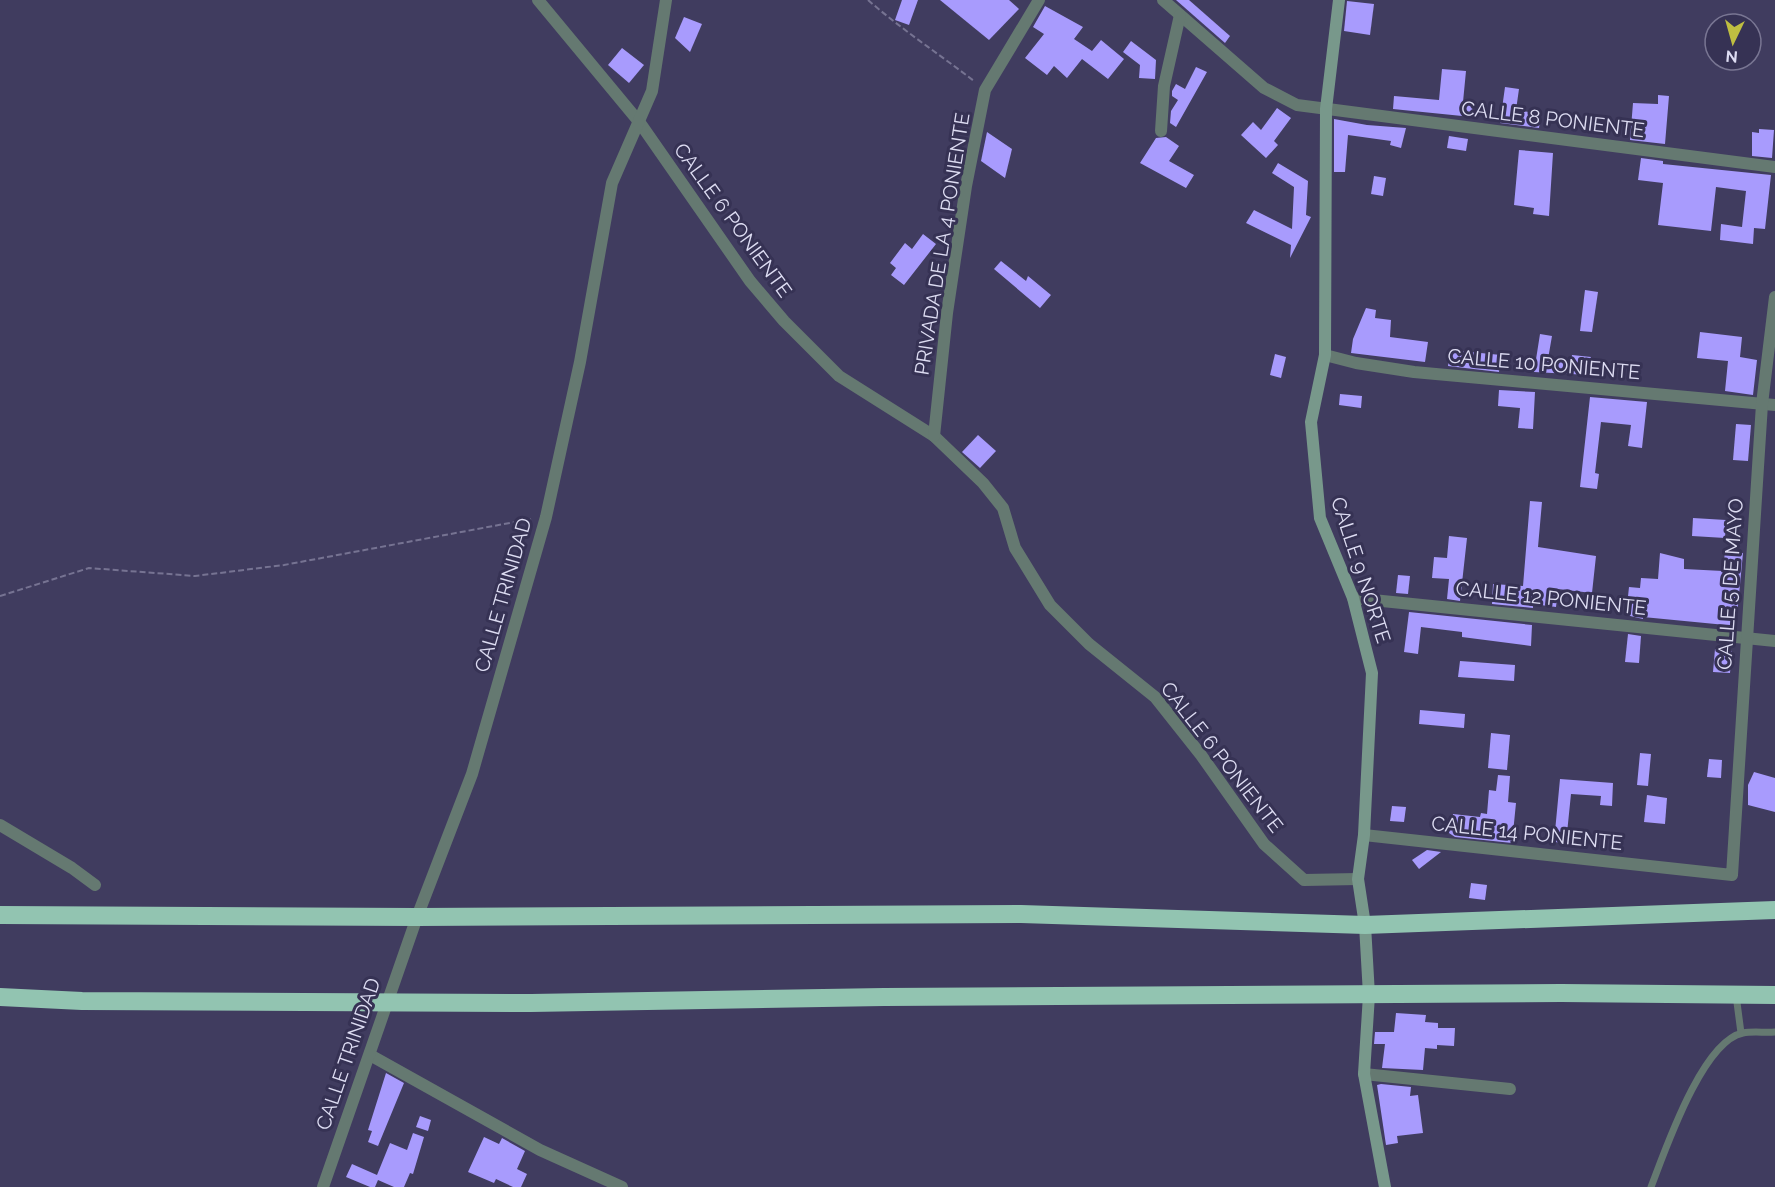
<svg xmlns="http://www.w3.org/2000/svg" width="1775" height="1187" viewBox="0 0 1775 1187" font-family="Raleway,sans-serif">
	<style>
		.building { fill: #a89bfd }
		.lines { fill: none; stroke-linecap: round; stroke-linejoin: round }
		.path { stroke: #767392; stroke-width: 2; stroke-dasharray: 6 3; stroke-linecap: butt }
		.lane { stroke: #657971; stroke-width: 7 }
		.street { stroke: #657971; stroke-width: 12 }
		.secondary { stroke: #78988b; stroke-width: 12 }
		.highway { stroke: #92c4b1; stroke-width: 18 }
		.labels { text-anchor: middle; stroke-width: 6; stroke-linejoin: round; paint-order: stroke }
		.street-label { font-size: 20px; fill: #dddcf2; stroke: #363254 }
	</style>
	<rect width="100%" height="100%" fill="#403c5f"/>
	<!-- building -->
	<g class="building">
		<path d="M902 0H918L909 25 895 20Z"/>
		<path d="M940 0H1009L1019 9 989 40Z"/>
		<path d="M1176 0H1189L1230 36 1225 43Z"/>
		<path d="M1347 1 1374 4 1370 35 1344 31Z"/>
		<path d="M1045 6 1083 27 1074 39 1092 51 1101 40 1124 59 1108 79 1082 59 1067 78 1054 66 1047 75 1025 58 1044 34 1033 27Z"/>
		<path d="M684 17 702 24 690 52 675 38Z"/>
		<path d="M1131 41 1156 60 1155 79 1139 78 1140 65 1123 52Z"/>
		<path d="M622 48 644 65 629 83 608 65Z"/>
		<path d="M1196 67 1207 72 1176 127 1170 123 1171 111 1178 100 1172 96V91L1176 84 1185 89Z"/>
		<path d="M1442 69 1466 71 1463 102 1473 104 1472 117 1393 109 1394 96 1439 100Z"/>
		<path d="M1505 87 1519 89 1516 110 1541 114 1539 128 1500 123Z"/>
		<path d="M1658 95 1669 96 1665 144 1630 140 1633 103 1658 104Z"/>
		<path d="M1277 108 1291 118 1274 141 1278 145 1266 158 1241 135 1253 122 1261 130Z"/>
		<path d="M1334 119 1367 125 1406 128 1401 148 1390 145 1391 141 1348 135 1345 172H1334Z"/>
		<path d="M1759 129 1774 130 1772 158 1752 156V132L1759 133Z"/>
		<path d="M987 132 1012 149 1005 178 981 161Z"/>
		<path d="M1449 136 1468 139 1466 151 1447 148Z"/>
		<path d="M1166 137 1179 146 1169 161 1194 175 1186 188 1140 163 1156 138Z"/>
		<path d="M1519 150 1553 153 1549 216 1533 214 1534 208 1514 205Z"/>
		<path d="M1641 158 1663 161V164L1771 175 1765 229 1754 228 1753 244 1720 240 1721 224 1742 227 1746 191 1716 187 1711 231 1658 225 1663 183 1638 180Z"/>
		<path d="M1278 163 1308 181 1306 215 1311 217 1290 258 1291 245 1246 223 1254 210 1292 229 1294 187 1272 173Z"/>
		<path d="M1374 176 1386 178 1383 196 1371 194Z"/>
		<path d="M923 234 936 244 904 285 891 275 896 268 890 263 905 243 912 249Z"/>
		<path d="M1001 261 1026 281 1028 276 1051 295 1040 308 994 269Z"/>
		<path d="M1585 290 1598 292 1592 332 1580 331Z"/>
		<path d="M1366 308 1376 310 1375 318 1391 320 1390 337 1428 342 1425 362 1351 353 1353 339Z"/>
		<path d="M1700 332 1742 337 1740 357 1757 360 1753 395 1725 391 1728 361 1697 358Z"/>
		<path d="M1540 334 1552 336 1548 359 1571 362 1572 355 1591 357 1589 375 1534 372Z"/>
		<path d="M1450 350 1501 355 1499 372 1448 366Z"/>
		<path d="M1275 354 1286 357 1281 378 1270 375Z"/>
		<path d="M1499 390 1535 392 1533 429 1518 428 1520 408 1498 406Z"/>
		<path d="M1340 394 1362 396 1361 408 1339 405Z"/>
		<path d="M1590 397 1647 402 1642 448 1628 446 1631 425 1601 422 1595 473 1599 474 1597 489 1580 487Z"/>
		<path d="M1736 424 1751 425 1748 461 1733 460Z"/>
		<path d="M978 435 996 451 980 468 962 452Z"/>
		<path d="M1530 501 1542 502 1538 547 1596 556 1592 593 1558 589 1556 607 1533 604V608L1492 604 1493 584 1523 586Z"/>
		<path d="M1693 518 1726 520 1725 538 1692 536Z"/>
		<path d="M1449 536 1467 538 1460 601 1447 599 1449 579 1432 578 1434 557 1447 558Z"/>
		<path d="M1725 551 1743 553 1736 626 1643 617V619L1626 615 1629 587 1640 588 1641 578 1658 579 1660 553 1684 559V569L1723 571Z"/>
		<path d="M1398 575 1410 576 1408 594 1396 593Z"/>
		<path d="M1409 612 1532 625 1531 646 1462 637V632L1421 627 1418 654 1404 652Z"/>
		<path d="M1628 634 1641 636 1639 663 1625 662Z"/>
		<path d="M1715 649 1732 651 1730 673 1713 672Z"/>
		<path d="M1460 661 1515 665 1514 681 1458 677Z"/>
		<path d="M1420 710 1465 714 1464 728 1419 724Z"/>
		<path d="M1491 733 1510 735 1507 770 1488 768Z"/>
		<path d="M1640 753 1651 754 1648 786 1637 785Z"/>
		<path d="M1709 759 1722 760 1721 778 1707 777Z"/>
		<path d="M1754 772 1775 778V812L1748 805V785Z"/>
		<path d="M1498 775 1510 776 1508 802 1516 803 1512 843 1455 837 1449 833 1453 814 1480 817 1481 813 1487 814 1489 790 1496 791Z"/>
		<path d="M1560 779 1613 783 1612 806 1600 805 1601 796 1571 794 1566 843 1554 842Z"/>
		<path d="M1647 795 1667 798 1665 824 1644 822Z"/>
		<path d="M1392 806 1406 807 1404 822 1390 821Z"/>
		<path d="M1427 850 1441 852 1419 869 1412 860Z"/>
		<path d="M1471 883 1487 885 1485 900 1469 898Z"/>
		<path d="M1396 1013 1426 1015 1425 1022 1438 1023V1028H1455L1454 1046 1437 1045V1049L1425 1048 1423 1070 1382 1068 1385 1044H1374L1375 1032H1394Z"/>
		<path d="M386 1073 404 1083 378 1146 368 1142 372 1131 368 1130Z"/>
		<path d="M1381 1084 1411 1087 1410 1096 1418 1095 1423 1133 1397 1136 1398 1143 1386 1145 1377 1085Z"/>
		<path d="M420 1116 431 1120 428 1131 416 1127Z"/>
		<path d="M413 1133 424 1137 413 1174 410 1173 404 1187H394L378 1180 375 1187H370L346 1177 352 1164 377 1175 390 1143 407 1150Z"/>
		<path d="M484 1137 499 1144 502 1138 525 1151 517 1169 527 1174 521 1187H513L496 1179 494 1183 468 1172Z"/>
	</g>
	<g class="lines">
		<!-- path -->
		<g class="path">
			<path d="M868 0C901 29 939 54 974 81"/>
			<path d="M0 596 89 568 195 576 284 565 531 519"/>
		</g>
		<!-- lane -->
		<g class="lane">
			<path d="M1736 995 1741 1033"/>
			<path d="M1651 1187C1665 1151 1702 1041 1743 1033 1753 1031 1765 1033 1775 1032"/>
		</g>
		<!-- street -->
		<g class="street">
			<path d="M538 0 640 123 750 281 784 321 839 376 934 436 983 483 1003 508 1015 548 1050 605 1089 644 1155 697 1201 755 1264 844 1304 880 1358 879"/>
			<path d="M1163 0 1264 88 1297 105 1775 167"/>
			<path d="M1161 131 1164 86 1180 15"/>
			<path d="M1325 355 1356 363 1414 372 1775 405"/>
			<path d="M934 436 947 313 966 186 985 90 1039 0"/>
			<path d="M1353 598 1775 641"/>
			<path d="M0 825 72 868 95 885"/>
			<path d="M1364 835 1732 875 1762 404 1775 297"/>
			<path d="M370 1055 540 1150 622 1187"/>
			<path d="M1364 1074 1510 1089"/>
			<path d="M323 1187 417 917 472 774 546 517 580 362 612 183 652 91 666 0"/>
		</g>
		<!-- secondary -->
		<path class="secondary" d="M1339 0 1326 109 1325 355 1311 422 1320 518 1353 598 1372 673 1364 835 1358 879 1365 925 1369 995 1364 1074 1385 1187"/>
		<!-- highway -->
		<g class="highway">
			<path d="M0 915 417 917 1021 914 1365 925 1775 910"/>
			<path d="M0 997 82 1001 531 1003 884 997 1561 993 1775 995"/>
		</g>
	</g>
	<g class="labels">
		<!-- street labels -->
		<g class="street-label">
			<text transform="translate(1553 119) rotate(7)" y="7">CALLE 8 PONIENTE</text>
			<text transform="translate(733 220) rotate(54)" y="7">CALLE 6 PONIENTE</text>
			<text transform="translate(942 244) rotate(-81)" y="7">PRIVADA DE LA 4 PONIENTE</text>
			<text transform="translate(1544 364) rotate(5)" y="7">CALLE 10 PONIENTE</text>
			<text transform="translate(1361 570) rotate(72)" y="7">CALLE 9 NORTE</text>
			<text transform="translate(1730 584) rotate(-86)" y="7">CALLE 5 DE MAYO</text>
			<text transform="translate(503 595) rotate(-74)" y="7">CALLE TRINIDAD</text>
			<text transform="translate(1551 598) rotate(6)" y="7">CALLE 12 PONIENTE</text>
			<text transform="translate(1222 757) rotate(52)" y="7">CALLE 6 PONIENTE</text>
			<text transform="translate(1527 833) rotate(6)" y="7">CALLE 14 PONIENTE</text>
			<text transform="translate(348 1054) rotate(-71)" y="7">CALLE TRINIDAD</text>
		</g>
	</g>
	<!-- north arrow -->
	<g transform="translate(1733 42) rotate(185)"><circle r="28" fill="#363254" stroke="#797693" stroke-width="1.5"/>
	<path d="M0-4.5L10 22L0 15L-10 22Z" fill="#bfbe41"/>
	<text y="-9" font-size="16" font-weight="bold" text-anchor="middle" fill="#dddcf2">N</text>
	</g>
</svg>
